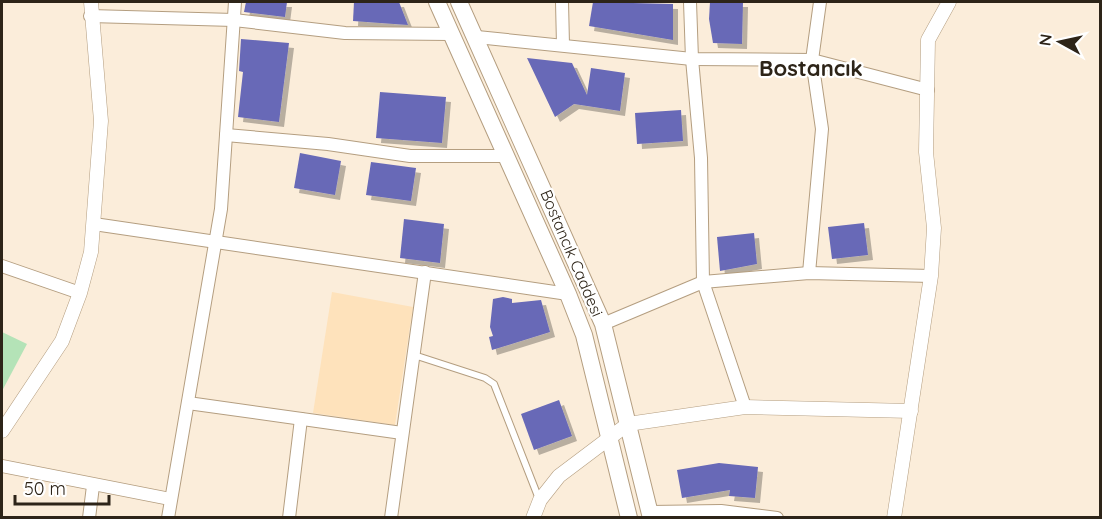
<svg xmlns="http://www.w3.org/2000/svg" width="1102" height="519" viewBox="0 0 1102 519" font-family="Quicksand,sans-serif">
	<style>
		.built { fill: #fee2bb }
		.green { fill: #b4e3b7 }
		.building { fill: #6869b7; filter: url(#shadow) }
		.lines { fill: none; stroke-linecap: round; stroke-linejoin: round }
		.service-casing { stroke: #b49e80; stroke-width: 8 }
		.minor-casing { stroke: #b49e80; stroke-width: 14 }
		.tertiary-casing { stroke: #b49e80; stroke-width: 15 }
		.secondary-casing { stroke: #b49e80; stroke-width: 18 }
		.service { stroke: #fff; stroke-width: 6 }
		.minor { stroke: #fff; stroke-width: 12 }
		.tertiary { stroke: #fff; stroke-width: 14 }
		.secondary { stroke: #fff; stroke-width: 16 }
		.labels { text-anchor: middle; stroke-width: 4.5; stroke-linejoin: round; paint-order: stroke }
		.street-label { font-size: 16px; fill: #2d2418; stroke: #fff }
		.district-label { font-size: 22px; font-weight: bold; fill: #2d2418; stroke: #fff }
	</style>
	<defs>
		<filter id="shadow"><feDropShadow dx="5" dy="5" stdDeviation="0" flood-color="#0004"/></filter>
	</defs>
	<rect width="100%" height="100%" fill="#fbedda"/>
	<!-- built -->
	<path class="built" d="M332 292 413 307 395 425 313 413Z"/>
	<!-- green -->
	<path class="green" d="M2 332 27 344 2 391Z"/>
	<!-- building -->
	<g class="building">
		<path d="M246 2H287L285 17 244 12Z"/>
		<path d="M354 2H399L408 25 353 21Z"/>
		<path d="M593 2 673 4V40L589 26Z"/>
		<path d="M710 2H743L742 44 713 43 709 19Z"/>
		<path d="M241 39 289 43 279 122 238 117 243 72 239 71Z"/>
		<path d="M527 58 572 63 587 95 591 68 625 73 620 111 574 104 555 117Z"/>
		<path d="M380 92 446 97 442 143 376 138Z"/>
		<path d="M681 110 683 141 637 144 635 113Z"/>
		<path d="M300 153 341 161 335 195 294 188Z"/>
		<path d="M371 162 416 168 411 201 366 195Z"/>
		<path d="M404 219 444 224 440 263 400 258Z"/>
		<path d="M864 223 868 255 832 259 828 227Z"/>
		<path d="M754 233 757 264 720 271 717 237Z"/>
		<path d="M503 297 512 299V303L541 300 550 332 492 350 489 337 493 336 490 327 493 299Z"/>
		<path d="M559 400 572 436 534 450 521 414Z"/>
		<path d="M719 463 758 467 755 498 729 496 730 490 682 498 677 470Z"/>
	</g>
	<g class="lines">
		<defs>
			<path id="service" d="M414 355 485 378 494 384 539 499"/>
			<g id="minor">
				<path d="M562 2 563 45"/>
				<path d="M690 2 692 59 701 158 703 282 745 407"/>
				<path d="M90 16 234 20 345 33 450 34"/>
				<path d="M477 37 692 59 812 60 928 90"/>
				<path d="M226 135 328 144 410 156H505"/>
				<path d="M94 224 568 294"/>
				<path d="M2 266 80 293"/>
				<path d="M809 273 822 129 812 60 820 2"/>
				<path d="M603 324 703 282 809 273 931 276"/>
				<path d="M188 403 402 433"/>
				<path d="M2 466 170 499"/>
				<path d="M650 512 721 511 777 518"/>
				<path d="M89 518 93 486"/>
				<path d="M168 518 221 209 235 2"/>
				<path d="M289 518 301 419"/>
				<path d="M391 518 425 272"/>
			</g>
			<g id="tertiary">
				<path d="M2 431 62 341 80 293 91 252 101 121 91 2"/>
				<path d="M533 518 540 500 559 476 628 424 745 407 911 411"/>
				<path d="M894 518 931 276 934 228 926 152 928 40 949 2"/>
			</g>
			<g id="secondary">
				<path d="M437 2 568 294 584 335 629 518"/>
				<path d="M459 2 603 324 651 518"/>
			</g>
		</defs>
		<!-- service casing -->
		<use href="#service" class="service-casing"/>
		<!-- minor casing -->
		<use href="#minor" class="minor-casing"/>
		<!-- tertiary casing -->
		<use href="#tertiary" class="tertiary-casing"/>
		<!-- secondary casing -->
		<use href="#secondary" class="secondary-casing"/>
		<!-- service -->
		<use href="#service" class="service"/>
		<!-- minor -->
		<use href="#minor" class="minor"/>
		<!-- tertiary -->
		<use href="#tertiary" class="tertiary"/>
		<!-- secondary -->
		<use href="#secondary" class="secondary"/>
	</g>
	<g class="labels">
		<!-- street labels -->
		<g class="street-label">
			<text transform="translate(572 253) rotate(67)" y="6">Bostancık Caddesi</text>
		</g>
		<!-- district labels -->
		<g class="district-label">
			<text x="811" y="76">Bostancık</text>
		</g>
	</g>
	<!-- border -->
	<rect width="1102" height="519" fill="none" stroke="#2d2418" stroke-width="6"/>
	<!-- north arrow -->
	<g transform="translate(1060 42) rotate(278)" stroke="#ffffff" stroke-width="4.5" paint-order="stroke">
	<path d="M0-4.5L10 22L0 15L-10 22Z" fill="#2d2418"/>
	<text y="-9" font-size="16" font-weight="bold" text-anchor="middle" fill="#2d2418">N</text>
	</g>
	<!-- scale -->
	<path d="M15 495v9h94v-9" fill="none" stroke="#2d2418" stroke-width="3"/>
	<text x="24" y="495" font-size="18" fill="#2d2418" stroke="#ffffff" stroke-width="4.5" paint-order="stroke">50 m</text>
</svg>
